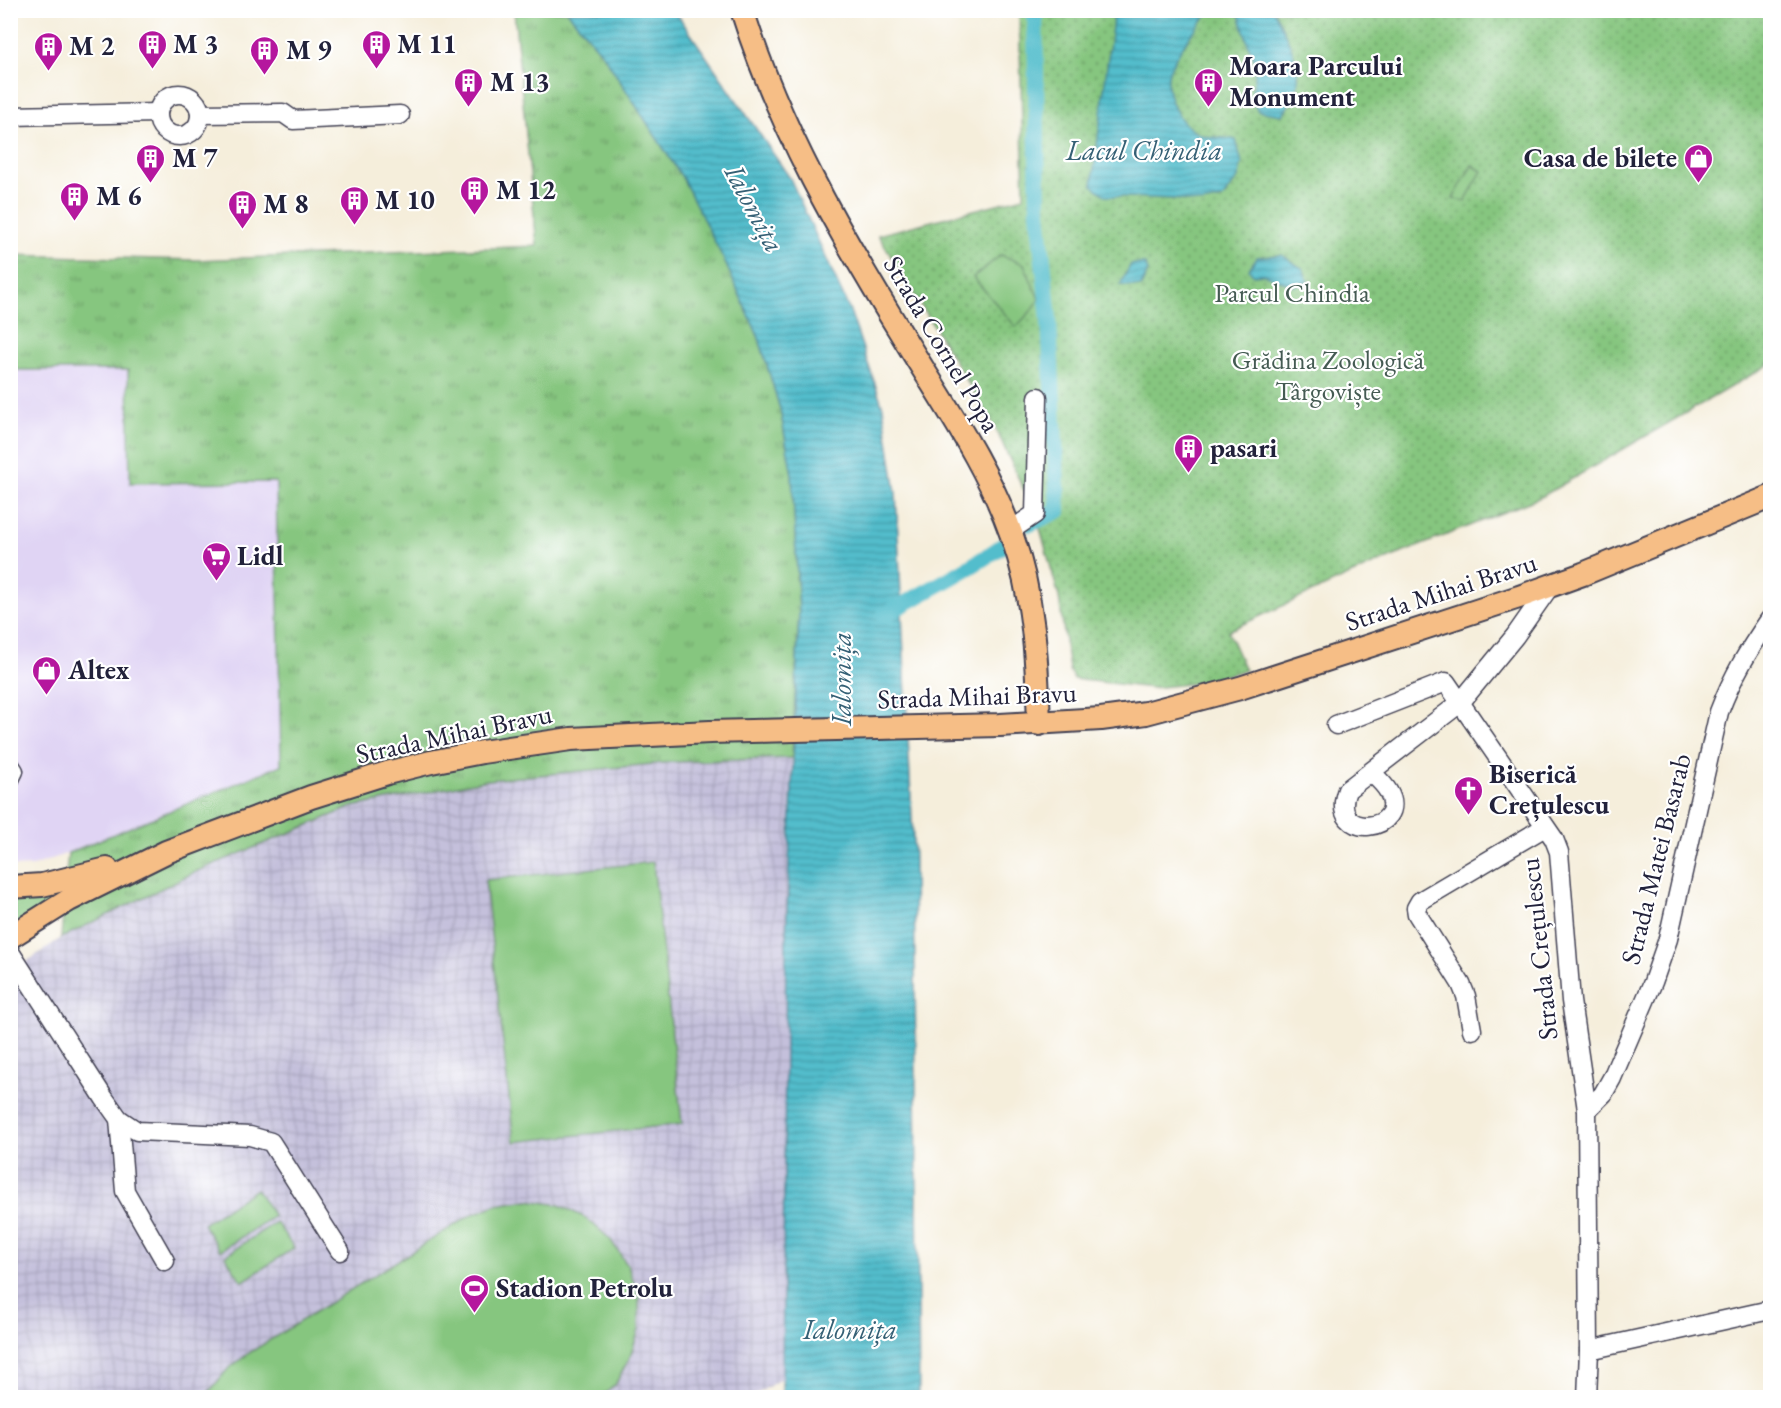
<svg xmlns="http://www.w3.org/2000/svg" width="1781" height="1408" viewBox="0 0 1781 1408" font-family="'EB Garamond',serif">
	<style>
		.built { fill: #e0d4f4 }
		.industrial { fill: url(#industrial-grid) }
		.grass { fill: url(#grass-tufts); stroke: #54745d; stroke-width: 1.5 }
		.park { fill: url(#park-dots); stroke: #54745d; stroke-width: 1.5 }
		.garden { fill: #86c67f; stroke: #54745d; stroke-width: 1.5 }
		.water { fill: url(#water-rules); stroke: #3a7084; stroke-width: 1.5 }
		.lines { fill: none; stroke-linecap: round; stroke-linejoin: round }
		.canal { stroke: #52bdcc; stroke-width: 16 }
		.minor-casing { stroke: #424153; stroke-width: 21 }
		.major-casing { stroke: #424153; stroke-width: 26 }
		.minor { stroke: #fff; stroke-width: 18 }
		.major { stroke: #f6be86; stroke-width: 22 }
		.labels { text-anchor: middle; stroke-width: 4.5; stroke-linejoin: round; paint-order: stroke }
		.poi-label { font-size: 27px; font-weight: bold; fill: #22223b; stroke: #fff; text-anchor: start }
		.park-label { font-size: 27px; fill: #455b53; stroke: #fff }
		.street-label { font-size: 27px; fill: #22223b; stroke: #fff }
		.water-label { font-size: 28px; font-style: italic; fill: #356075; stroke: #fff }
	</style>
	<defs>
		<pattern id="industrial-grid" width="8" height="8" patternUnits="userSpaceOnUse" patternTransform="scale(1.5)"><rect width="8" height="8" fill="#c4c0db"/><path d="M0 4h8M4 0v8" fill="none" stroke="#a8a5bd"/></pattern>
		<pattern id="grass-tufts" width="24" height="20" patternUnits="userSpaceOnUse" patternTransform="scale(1.5)"><rect width="24" height="20" fill="#86c67f"/><path d="M3 7l-1-3M5 7V3M7 7l1-3M15 17l-1-3M17 17v-4M19 17l1-3" fill="none" stroke="#6da069"/></pattern>
		<pattern id="park-dots" width="8" height="8" patternUnits="userSpaceOnUse" patternTransform="scale(1.5)"><rect width="8" height="8" fill="#86c67f"/><path d="M2 2h.1M6 6h.1" fill="none" stroke="#6da069" stroke-width="1.8" stroke-linecap="round"/></pattern>
		<pattern id="water-rules" width="6" height="5" patternUnits="userSpaceOnUse" patternTransform="scale(1.5)"><rect width="6" height="5" fill="#52bdcc"/><path d="M0 2.5h6" fill="none" stroke="#4499a7"/></pattern>
	</defs>
	<rect width="100%" height="100%" fill="#fff"/>
	<filter id="ink" filterUnits="userSpaceOnUse"><feTurbulence type="fractalNoise" baseFrequency=".0167" numOctaves="2"/><feDisplacementMap in="SourceGraphic" scale="12" xChannelSelector="R" yChannelSelector="G"/><feConvolveMatrix kernelMatrix="1 2 1 2 8 2 1 2 1" color-interpolation-filters="sRGB"/></filter>
	<filter id="wash" filterUnits="userSpaceOnUse"><feTurbulence type="fractalNoise" baseFrequency=".008" numOctaves="4" result="noise"/><feDisplacementMap in="SourceGraphic" scale="24" xChannelSelector="R" yChannelSelector="G"/><feGaussianBlur stdDeviation="1.35" result="paint"/><feColorMatrix in="noise" values="0 0 0 0 0 0 0 0 0 0 0 0 0 0 0 0 0 1.4 0 .05"/><feComposite in="paint" operator="in"/></filter>
	<g filter="url(#wash)">
		<rect width="100%" height="100%" fill="#f5eedb"/>
		<!-- built -->
		<path class="built" d="M10 370H128L130 483 276 482 281 766 68 853 33 866 11 867Z"/>
		<!-- industrial -->
		<path class="industrial" d="M792 758 786 938 782 1378 751 1398 11 1397 10 973 61 938 195 872 352 807 488 780 673 762Z"/>
		<!-- grass -->
		<path class="grass" d="M514 11H567L604 56 682 177 724 260 759 338 780 409 792 474 799 611 792 758 673 762 488 780 352 807 195 872 61 938 64 899 14 925 15 914 11 893 65 885 68 853 281 765 276 482 130 483 128 370H11L10 255 196 260 537 246Z"/>
		<!-- park -->
		<path class="park" d="M1019 11H1770V364L1541 497 1372 565 1228 631 1245 670 1196 683 1152 688 1074 679 1069 670 1059 597 1038 521 995 427 878 235 1024 197Z"/>
		<!-- garden -->
		<g class="garden">
			<path d="M1472 165 1482 171 1465 201 1453 199Z"/>
			<path d="M1001 255 1024 264 1039 299 1034 308 1016 327 973 277Z"/>
			<path d="M653 862 682 1124 514 1142 485 880Z"/>
			<path d="M256 1189 274 1216 220 1251 203 1224Z"/>
			<path d="M528 1200 559 1205 586 1218 610 1239 628 1266 639 1298V1330L630 1357 615 1385 601 1397H205L227 1370 249 1353 471 1215 496 1205Z"/>
			<path d="M276 1222 294 1248 242 1282 225 1256Z"/>
		</g>
		<!-- water -->
		<g class="water">
			<path d="M567 11H675L790 178 850 311 883 407 896 492 914 857 919 1397H782L786 938 799 611 792 474 780 409 759 338 724 260 682 177 604 56Z"/>
			<path d="M1114 11H1212C1200 21 1170 61 1168 76 1166 98 1179 125 1199 134 1209 139 1224 136 1236 140L1242 163 1238 178 1222 199 1202 203 1173 199 1106 196 1092 185Z"/>
			<path d="M1238 11H1274C1283 29 1300 61 1298 81 1297 94 1289 105 1282 115L1258 111 1251 98 1255 78V63L1249 47Z"/>
			<path d="M1282 255 1303 269 1308 282 1294 286 1263 274 1253 275 1249 269 1257 257Z"/>
			<path d="M1131 264H1145L1148 271 1141 287 1120 285Z"/>
		</g>
		<g class="lines">
			<!-- canal -->
			<g class="canal">
				<path d="M1030 524 1058 511 1049 319 1038 212 1035 10"/>
				<path d="M884 615C925 592 967 571 1005 544"/>
			</g>
		</g>
	</g>
	<g filter="url(#ink)">
		<g class="lines">
			<defs>
				<g id="minor">
					<circle cx="179" cy="115" r="21"/>
					<path d="M200 114 283 113 293 120 400 115"/>
					<path d="M10 116 158 113"/>
					<path d="M1010 531 1035 514 1038 397"/>
					<path d="M1336 725 1446 682 1554 839 1559 852 1571 1001 1587 1110 1589 1350 1587 1398"/>
					<path d="M10 765 14 771 10 779"/>
					<path d="M1372 773C1377 778 1384 784 1388 791 1412 831 1327 844 1347 790L1460 703 1515 636 1550 586"/>
					<path d="M10 952 104 1098 119 1119 137 1131 250 1136 271 1142 340 1251"/>
					<path d="M1472 1030 1466 996 1461 984 1417 914 1416 908 1420 901 1545 827"/>
					<path d="M1587 1110 1603 1094 1612 1078 1653 982 1668 939 1719 712C1733 675 1748 651 1770 619"/>
					<path d="M119 1119 125 1191 165 1261"/>
					<path d="M1589 1350 1770 1310"/>
				</g>
				<g id="major">
					<path d="M742 10C779 128 840 234 904 338 943 403 987 464 1012 536 1034 597 1037 660 1039 724"/>
					<path d="M10 887 42 885 107 869"/>
					<path d="M10 937 69 900 166 852 311 797 387 773 431 762 482 752 571 739 710 732 1000 725 1101 719 1146 713 1240 688 1519 597 1583 574 1770 497"/>
				</g>
			</defs>
			<!-- minor casing -->
			<use href="#minor" class="minor-casing"/>
			<!-- major casing -->
			<use href="#major" class="major-casing"/>
			<!-- minor -->
			<use href="#minor" class="minor"/>
			<!-- major -->
			<use href="#major" class="major"/>
		</g>
	</g>
	<!-- icons -->
	<defs>
		<symbol id="building-pin" viewBox="-11 -11 22 30"><path d="M0 17L-7.5 6A9.5 9.5 0 1 1 7.5 6Z" fill="#b5179e" stroke="#fff"/><path d="M-4-6H4V6H1V3H-1V6H-4ZM-2.5-4.3h1.7v1.8h-1.7ZM.8-4.3h1.7v1.8H.8ZM-2.5-1h1.7V.8h-1.7ZM.8-1h1.7V.8H.8Z" fill="#fff"/></symbol>
		<symbol id="shop-pin" viewBox="-11 -11 22 30"><path d="M0 17L-7.5 6A9.5 9.5 0 1 1 7.5 6Z" fill="#b5179e" stroke="#fff"/><path d="M-5-2.5h2.3a2.7 3.5 0 0 1 5.4 0H5L5.5 6h-11ZM-1.5-2.5h3a1.5 2.3 0 0 0-3 0Z" fill="#fff"/></symbol>
		<symbol id="supermarket-pin" viewBox="-11 -11 22 30"><path d="M0 17L-7.5 6A9.5 9.5 0 1 1 7.5 6Z" fill="#b5179e" stroke="#fff"/><path d="M-6-5.5h2.5l.6 2H6L4.5 2H-2.5L-4.4-4H-6ZM-1.5 3.2a1.3 1.3 0 1 0 .1 0ZM3 3.2a1.3 1.3 0 1 0 .1 0Z" fill="#fff"/></symbol>
		<symbol id="church-pin" viewBox="-11 -11 22 30"><path d="M0 17L-7.5 6A9.5 9.5 0 1 1 7.5 6Z" fill="#b5179e" stroke="#fff"/><path d="M-1.2-6h2.4v3.5h3.3v2.4h-3.3V6h-2.4V-.1h-3.3v-2.4h3.3Z" fill="#fff"/></symbol>
		<symbol id="stadium-pin" viewBox="-11 -11 22 30"><path d="M0 17L-7.5 6A9.5 9.5 0 1 1 7.5 6Z" fill="#b5179e" stroke="#fff"/><path d="M0-5a6.5 5 0 1 0 0 10a6.5 5 0 1 0 0-10ZM-3.5-1.8h7v3.6h-7Z" fill="#fff"/></symbol>
	</defs>
	<g fill-rule="evenodd">
		<use href="#building-pin" x="136" y="28" width="33" height="45"/>
		<use href="#building-pin" x="360" y="28" width="33" height="45"/>
		<use href="#building-pin" x="32" y="30" width="33" height="45"/>
		<use href="#building-pin" x="248" y="34" width="33" height="45"/>
		<use href="#building-pin" x="452" y="66" width="33" height="45"/>
		<use href="#building-pin" x="1192" y="66" width="33" height="45"/>
		<use href="#building-pin" x="134" y="142" width="33" height="45"/>
		<use href="#shop-pin" x="1682" y="142" width="33" height="45"/>
		<use href="#building-pin" x="458" y="174" width="33" height="45"/>
		<use href="#building-pin" x="58" y="180" width="33" height="45"/>
		<use href="#building-pin" x="338" y="184" width="33" height="45"/>
		<use href="#building-pin" x="226" y="188" width="33" height="45"/>
		<use href="#building-pin" x="1172" y="432" width="33" height="45"/>
		<use href="#supermarket-pin" x="200" y="540" width="33" height="45"/>
		<use href="#shop-pin" x="30" y="654" width="33" height="45"/>
		<use href="#church-pin" x="1452" y="774" width="33" height="45"/>
		<use href="#stadium-pin" x="458" y="1272" width="33" height="45"/>
	</g>
	<g class="labels">
		<!-- poi labels -->
		<g class="poi-label">
			<text x="173" y="53">M 3</text>
			<text x="397" y="53">M 11</text>
			<text x="69" y="55">M 2</text>
			<text x="286" y="59">M 9</text>
			<text x="1229" y="75">Moara Parcului<tspan x="1229" dy="31">Monument</tspan></text>
			<text x="490" y="91">M 13</text>
			<text x="172" y="167">M 7</text>
			<text x="1677" y="167" text-anchor="end">Casa de bilete</text>
			<text x="496" y="199">M 12</text>
			<text x="96" y="205">M 6</text>
			<text x="375" y="209">M 10</text>
			<text x="263" y="213">M 8</text>
			<text x="1210" y="457">pasari</text>
			<text x="237" y="565">Lidl</text>
			<text x="68" y="679">Altex</text>
			<text x="1489" y="783">Biserică<tspan x="1489" dy="31">Crețulescu</tspan></text>
			<text x="496" y="1297">Stadion Petrolu</text>
		</g>
		<!-- park labels -->
		<g class="park-label">
			<text x="1292" y="302">Parcul Chindia</text>
			<text x="1328" y="369">Grădina Zoologică<tspan x="1328" dy="31">Târgoviște</tspan></text>
		</g>
		<!-- street labels -->
		<g class="street-label">
			<text transform="translate(942 344) rotate(59)" y="9">Strada Cornel Popa</text>
			<text transform="translate(1441 592) rotate(-18)" y="9">Strada Mihai Bravu</text>
			<text transform="translate(977 696) rotate(-2)" y="9">Strada Mihai Bravu</text>
			<text transform="translate(454 734) rotate(-12)" y="9">Strada Mihai Bravu</text>
			<text transform="translate(1656 859) rotate(-76)" y="9">Strada Matei Basarab</text>
			<text transform="translate(1539 949) rotate(-96)" y="9">Strada Crețulescu</text>
		</g>
		<!-- water labels -->
		<g class="water-label">
			<text x="1144" y="160">Lacul Chindia</text>
			<text transform="translate(755 208) rotate(62)" y="10">Ialomița</text>
			<text transform="translate(841 679) rotate(-90)" y="10">Ialomița</text>
			<text x="850" y="1339">Ialomița</text>
		</g>
	</g>
	<!-- margin -->
	<rect width="1781" height="1408" fill="none" stroke="#fff" stroke-width="36"/>
</svg>
